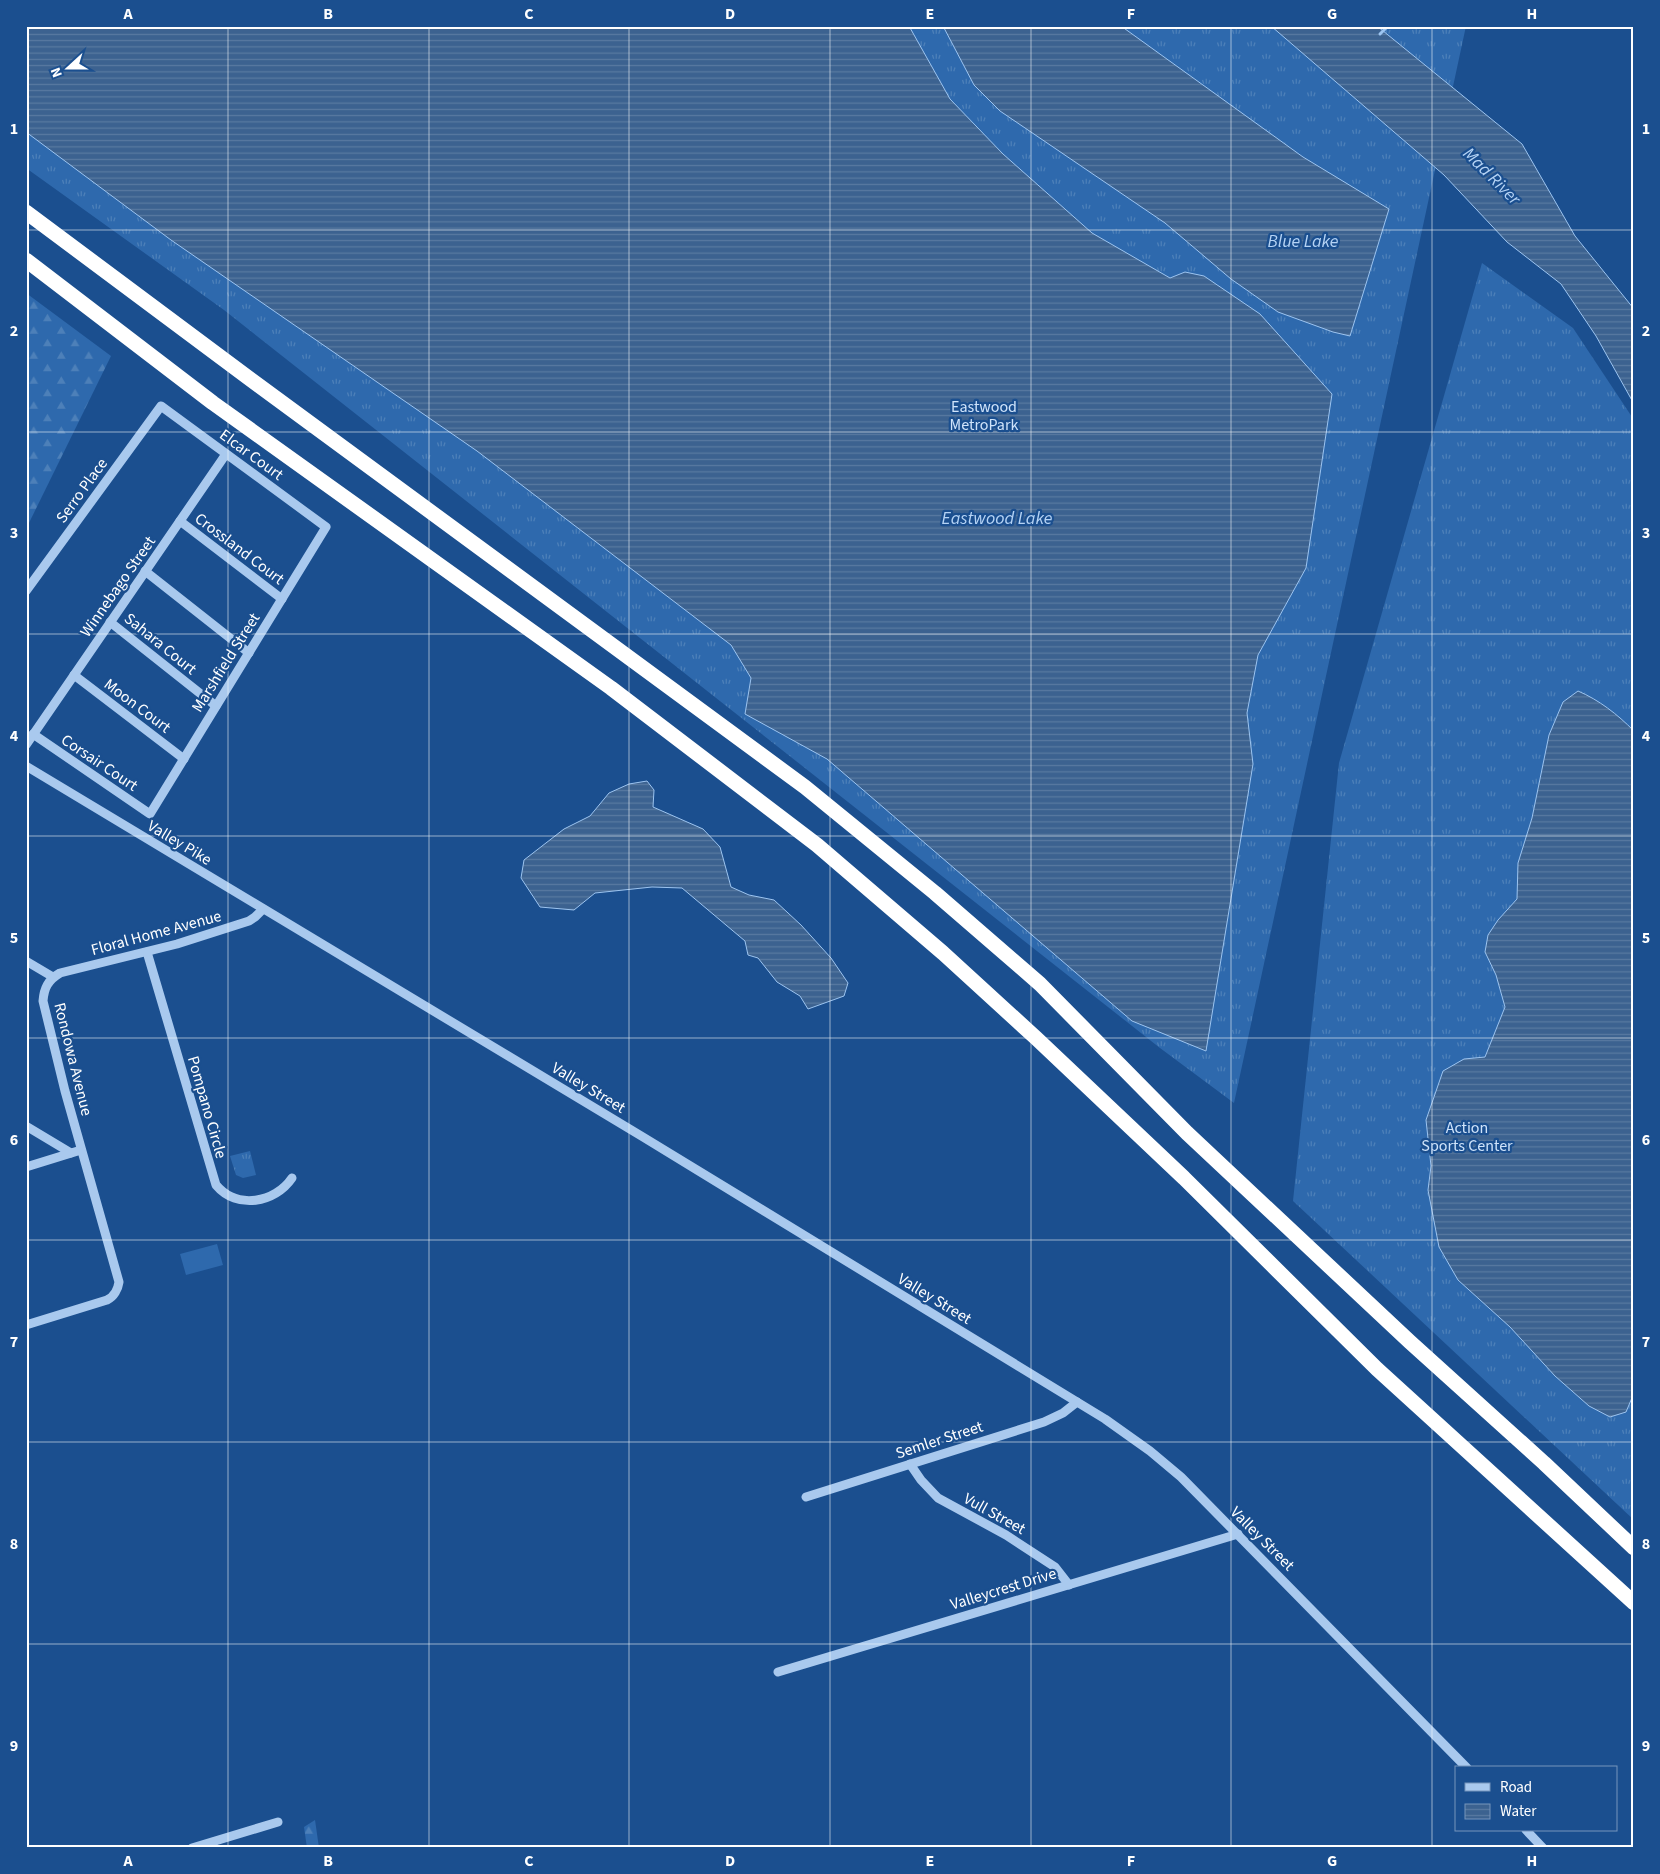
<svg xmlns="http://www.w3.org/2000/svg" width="1660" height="1874" viewBox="0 0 1660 1874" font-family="'Source Sans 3',sans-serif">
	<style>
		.grass { fill: url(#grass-tufts) }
		.forest { fill: url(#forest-firs) }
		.pitch { fill: #2e69ad }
		.water { fill: url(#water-rules); stroke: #9cc4f0 }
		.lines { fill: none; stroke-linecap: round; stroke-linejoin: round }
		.stream { stroke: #9cc4f0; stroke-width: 3 }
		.minor { stroke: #a9c9ee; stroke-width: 9 }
		.highway { stroke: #fff; stroke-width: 15 }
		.grid { fill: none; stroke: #fff; stroke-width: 1; stroke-opacity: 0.55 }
		.labels { text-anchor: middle; stroke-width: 4.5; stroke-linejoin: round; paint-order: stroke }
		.park-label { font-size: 16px; fill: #cfe3fa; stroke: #1b4f8f }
		.street-label { font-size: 16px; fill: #fff; stroke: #1b4f8f }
		.water-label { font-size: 18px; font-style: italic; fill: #b5d3f5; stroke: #1b4f8f }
		.neatline { fill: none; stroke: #fff; stroke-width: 2 }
		.grid-label { font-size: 16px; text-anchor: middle; font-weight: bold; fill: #fff }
	</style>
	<defs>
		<pattern id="grass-tufts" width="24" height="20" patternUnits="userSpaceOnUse" patternTransform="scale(1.25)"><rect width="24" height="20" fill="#2e69ad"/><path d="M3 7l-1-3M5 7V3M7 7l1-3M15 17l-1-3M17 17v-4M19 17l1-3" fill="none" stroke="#4d80b9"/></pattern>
		<pattern id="forest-firs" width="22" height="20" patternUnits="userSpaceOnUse" patternTransform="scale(1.25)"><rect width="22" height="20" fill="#2e69ad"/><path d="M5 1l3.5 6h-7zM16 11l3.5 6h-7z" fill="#4d80b9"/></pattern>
		<pattern id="water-rules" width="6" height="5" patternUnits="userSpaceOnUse" patternTransform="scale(1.25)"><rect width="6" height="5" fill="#3c6290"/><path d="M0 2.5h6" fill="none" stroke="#597aa1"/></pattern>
	</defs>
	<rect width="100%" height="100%" fill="#1b4f8f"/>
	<!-- grass -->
	<g class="grass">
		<path d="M26 26H1466L1234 1103 1160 1048 224 310 26 168Z"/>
		<path d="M1482 263 1573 328 1634 420V1520L1293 1201 1339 763Z"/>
		<path d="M250 1151 256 1175 243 1178 236 1175 230 1156Z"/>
	</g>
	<!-- forest -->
	<g class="forest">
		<path d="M26 293 111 356 26 529Z"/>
		<path d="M315 1820 319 1848H307L304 1827Z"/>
	</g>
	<!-- pitch -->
	<path class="pitch" d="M217 1244 223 1265 186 1275 180 1254Z"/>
	<!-- water -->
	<g class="water">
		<path d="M26 26H909L950 99 1003 154 1092 233 1170 278 1185 272 1204 276 1260 314 1332 394 1306 568 1258 655 1247 713 1253 764 1206 1051 1132 1021 827 759 745 714 751 678 731 645 477 451 171 240 26 132Z"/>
		<path d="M943 26H1121L1303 157 1389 209 1350 336 1333 332 1278 312 1231 279 1165 223 1000 111 974 85Z"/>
		<path d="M1271 26H1377L1522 144 1575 236 1634 309V404L1596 336 1561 284 1507 242 1444 175Z"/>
		<path d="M1578 691C1599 700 1617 714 1634 731V1393L1626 1412 1610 1417 1589 1406 1555 1376 1510 1327 1458 1280 1439 1247 1428 1190 1431 1166 1426 1120 1443 1071 1464 1059 1485 1057 1505 1007 1496 975 1485 952 1488 935 1498 920 1517 899 1518 863 1532 818 1549 735 1563 702Z"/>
		<path d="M647 781 654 790 653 807 703 829 720 847 731 887 749 895 774 900 801 925 831 958 848 983 844 996 808 1009 800 996 777 982 758 958 748 955 745 941 682 888 652 887 595 893 574 910 540 907 521 878 524 860 564 829 590 816 609 793 629 784Z"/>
	</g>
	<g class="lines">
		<!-- stream -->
		<path class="stream" d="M1380 34 1388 26"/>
		<!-- minor -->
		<g class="minor">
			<path d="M180 521 282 599"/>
			<path d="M145 571 249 653"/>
			<path d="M26 591 161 406 326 527 150 814 33 734"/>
			<path d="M110 622 216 706"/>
			<path d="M74 675 184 759"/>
			<path d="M26 745 226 454"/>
			<path d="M26 766 643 1137 1105 1419 1150 1451 1181 1477 1467 1768"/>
			<path d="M147 952 216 1185C237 1210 275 1203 292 1178"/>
			<path d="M26 961 53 977"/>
			<path d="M26 1126 71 1153"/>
			<path d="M26 1167 81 1150"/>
			<path d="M26 1325 107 1300C114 1297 118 1289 119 1282L65 1091 43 1001C44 988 48 980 60 973L177 944 249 921 255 917 263 909"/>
			<path d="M910 1464 921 1480 938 1498 1006 1535 1055 1567 1069 1585"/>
			<path d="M806 1497 1044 1422 1063 1413 1077 1402"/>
			<path d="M778 1672 1238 1534"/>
			<path d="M1526 1830 1543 1848"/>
			<path d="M192 1848 278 1822"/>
		</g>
		<!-- highway -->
		<g class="highway">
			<path d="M26 212 250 379 805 787 935 893 1040 984 1187 1133 1410 1342 1544 1463 1634 1548"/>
			<path d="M26 260 213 403 611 688 817 845 943 953 1036 1038 1184 1178 1377 1369 1634 1603"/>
		</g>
	</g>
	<!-- grid -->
	<path class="grid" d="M228 26V1848M429 26V1848M629 26V1848M830 26V1848M1031 26V1848M1231 26V1848M1432 26V1848M26 230H1634M26 432H1634M26 634H1634M26 836H1634M26 1038H1634M26 1240H1634M26 1442H1634M26 1644H1634"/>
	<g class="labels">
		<!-- park labels -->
		<g class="park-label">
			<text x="984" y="412">Eastwood<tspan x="984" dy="18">MetroPark</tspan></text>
			<text x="1467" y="1133">Action<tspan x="1467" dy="18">Sports Center</tspan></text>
		</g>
		<!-- street labels -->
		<g class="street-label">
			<text transform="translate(252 454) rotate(36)" y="6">Elcar Court</text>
			<text transform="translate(81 490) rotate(-54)" y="6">Serro Place</text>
			<text transform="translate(240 548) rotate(37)" y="6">Crossland Court</text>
			<text transform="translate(117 586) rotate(-55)" y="6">Winnebago Street</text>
			<text transform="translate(161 643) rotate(39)" y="6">Sahara Court</text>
			<text transform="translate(225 662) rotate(-58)" y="6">Marshfield Street</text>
			<text transform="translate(138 705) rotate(37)" y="6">Moon Court</text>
			<text transform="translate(100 762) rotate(34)" y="6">Corsair Court</text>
			<text transform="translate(180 842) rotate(31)" y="6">Valley Pike</text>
			<text transform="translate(156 932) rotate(-15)" y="6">Floral Home Avenue</text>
			<text transform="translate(74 1059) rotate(76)" y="6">Rondowa Avenue</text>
			<text transform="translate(589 1087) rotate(31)" y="6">Valley Street</text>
			<text transform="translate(208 1107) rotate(74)" y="6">Pompano Circle</text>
			<text transform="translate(935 1298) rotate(31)" y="6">Valley Street</text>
			<text transform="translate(939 1439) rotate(-18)" y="6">Semler Street</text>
			<text transform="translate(995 1513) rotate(29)" y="6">Vull Street</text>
			<text transform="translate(1263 1538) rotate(45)" y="6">Valley Street</text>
			<text transform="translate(1003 1588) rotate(-17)" y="6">Valleycrest Drive</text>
		</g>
		<!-- water labels -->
		<g class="water-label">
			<text transform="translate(1492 176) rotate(45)" y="6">Mad River</text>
			<text x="1303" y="247">Blue Lake</text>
			<text x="997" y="524">Eastwood Lake</text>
		</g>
	</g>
	<!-- border -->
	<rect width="1660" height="1874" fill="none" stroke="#1b4f8f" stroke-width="55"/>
	<!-- legend -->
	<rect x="1455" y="1766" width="162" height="65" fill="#1b4f8f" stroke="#7695bc"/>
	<rect x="1465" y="1783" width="25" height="8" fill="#a9c9ee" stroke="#7695bc"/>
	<text x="1500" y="1792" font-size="15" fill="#ffffff">Road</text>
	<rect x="1465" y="1804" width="25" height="15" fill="url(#water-rules)" stroke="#7695bc"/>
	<text x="1500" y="1816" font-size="15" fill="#ffffff">Water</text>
	<!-- north arrow -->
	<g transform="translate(68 68) rotate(249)" stroke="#1b4f8f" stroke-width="4" paint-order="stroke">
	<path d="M0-4L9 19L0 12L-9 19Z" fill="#ffffff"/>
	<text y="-8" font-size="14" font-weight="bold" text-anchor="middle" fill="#ffffff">N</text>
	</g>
	<rect x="28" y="28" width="1604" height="1818" class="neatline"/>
	<g class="grid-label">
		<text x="128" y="19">A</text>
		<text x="328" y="19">B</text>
		<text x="529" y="19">C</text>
		<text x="730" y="19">D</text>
		<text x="930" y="19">E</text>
		<text x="1131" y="19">F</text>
		<text x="1332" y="19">G</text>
		<text x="1532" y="19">H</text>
		<text x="14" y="134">1</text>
		<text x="1646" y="134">1</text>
		<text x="14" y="336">2</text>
		<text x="1646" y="336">2</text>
		<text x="14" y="538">3</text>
		<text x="1646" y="538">3</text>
		<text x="14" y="741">4</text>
		<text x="1646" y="741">4</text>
		<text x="14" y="943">5</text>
		<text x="1646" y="943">5</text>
		<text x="14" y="1145">6</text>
		<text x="1646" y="1145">6</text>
		<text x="14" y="1347">7</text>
		<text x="1646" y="1347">7</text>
		<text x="14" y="1549">8</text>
		<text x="1646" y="1549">8</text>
		<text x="14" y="1751">9</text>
		<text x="1646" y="1751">9</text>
		<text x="128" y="1866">A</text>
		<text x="328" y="1866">B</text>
		<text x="529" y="1866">C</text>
		<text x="730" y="1866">D</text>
		<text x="930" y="1866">E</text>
		<text x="1131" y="1866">F</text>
		<text x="1332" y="1866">G</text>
		<text x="1532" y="1866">H</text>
	</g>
</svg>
